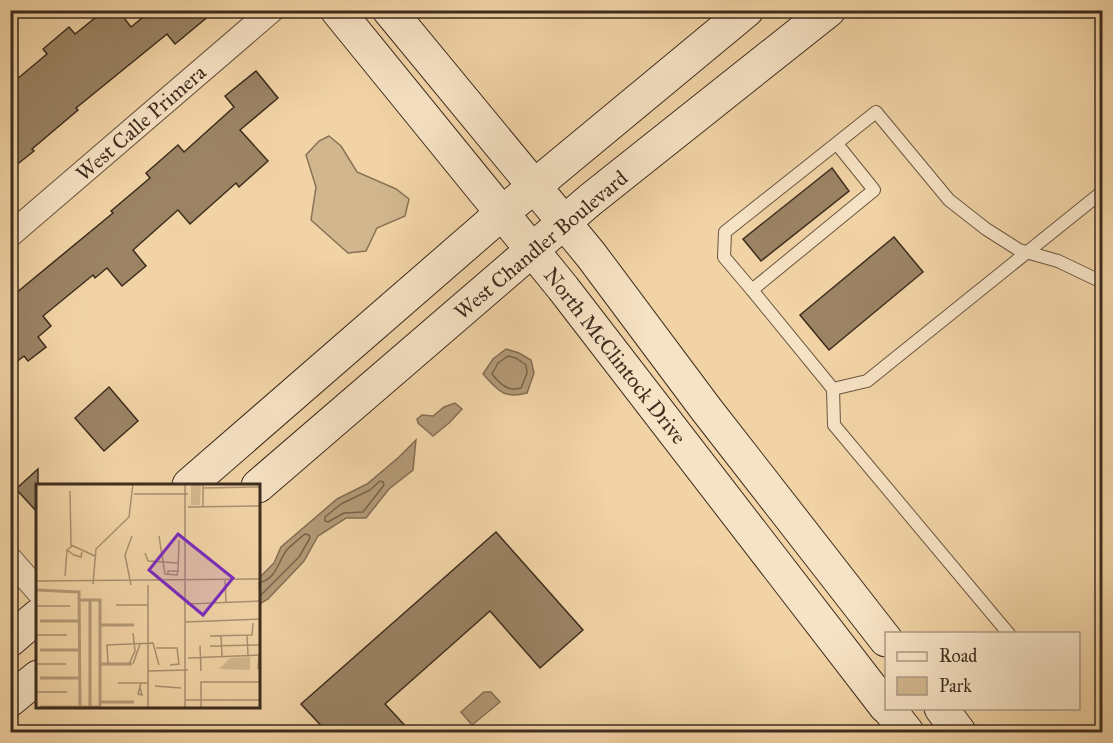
<svg xmlns="http://www.w3.org/2000/svg" width="1113" height="743" viewBox="0 0 1113 743" font-family="'IM FELL Great Primer',serif">
	<style>
		.green { fill: #d2b78e; stroke: #887256; stroke-width: 1.5 }
		.water { fill: #b49a77; stroke: #846e53; stroke-width: 1.5 }
		.lines { fill: none; stroke-linecap: round; stroke-linejoin: round }
		.shore { stroke: #78634a; stroke-width: 1.5 }
		.building { fill: #9b8364; stroke: #3d2c1e; stroke-width: 1.5 }
		.service-casing { stroke: #6a5640; stroke-width: 14 }
		.minor-casing { stroke: #6a5640; stroke-width: 26 }
		.secondary-casing { stroke: #3d2c1e; stroke-width: 35 }
		.service { stroke: #f6e2c4; stroke-width: 12 }
		.minor { stroke: #f6e2c4; stroke-width: 24 }
		.secondary { stroke: #f6e2c4; stroke-width: 33 }
		.labels { text-anchor: middle; stroke-width: 5; stroke-linejoin: round; paint-order: stroke }
		.street-label { font-size: 21px; fill: #3d2c1e; stroke: #f6e2c4 }
		.inset-river { fill: none; stroke: #b49a77; stroke-width: 3 }
		.inset-road { fill: none; stroke: #a9906f; stroke-width: 1.5 }
		.view { fill: #7b2cbf; fill-opacity: 0.15; stroke: #7b2cbf; stroke-width: 3 }
		.inset-edge { fill: none; stroke: #3d2c1e; stroke-width: 3 }
	</style>
	<rect width="100%" height="100%" fill="#f1d3a5"/>
	<filter id="stains"><feTurbulence type="fractalNoise" baseFrequency=".00333" numOctaves="4"/><feColorMatrix values="0 0 0 0 .2 0 0 0 0 .09 0 0 0 0 .02 0 0 0 .5 -.17"/></filter>
	<radialGradient id="worn" r=".72"><stop offset=".6" stop-color="#630" stop-opacity="0"/><stop offset="1" stop-color="#630" stop-opacity=".3"/></radialGradient>
	<!-- green -->
	<path class="green" d="M329 136 341 146 357 172 396 189 409 199 405 216 377 228 366 251 348 253 311 220 316 187 306 155 319 141Z"/>
	<!-- water -->
	<g class="water">
		<path d="M506 349 519 353 531 360 534 373 527 393C503 399 499 391 483 374L493 359Z"/>
		<path d="M455 403 462 409 449 423 433 436 418 423 417 419 422 415 433 416 444 407Z"/>
		<path d="M416 440 413 470 389 489 366 518H346L318 536 304 561 268 599 258 605V579L274 563 281 547 337 499 367 484 399 457Z"/>
		<path d="M484 692H491L500 702 472 725 461 712Z"/>
	</g>
	<g class="lines">
		<!-- shore -->
		<g class="shore">
			<path d="M508 356 516 358 526 365 527 373 521 388C508 392 500 384 492 374L498 363Z"/>
			<path d="M380 481 383 482 384 485 363 512 344 513 328 522 325 521V517L341 504 370 490Z"/>
			<path d="M258 583C276 580 278 562 286 551 291 545 299 539 305 534L309 535 310 538 299 557 258 598"/>
		</g>
	</g>
	<!-- building -->
	<g class="building">
		<path d="M105 10H118L131 27 152 10H216L175 44 167 34 76 108 78 110 32 149 34 151 10 170V85L47 54 43 49 69 27 75 34Z"/>
		<path d="M256 71 278 98 240 130 268 161 239 187 236 183 190 224 178 210 133 250 146 266 122 286 107 268 95 278 93 275 43 316 51 326 38 337 46 347 28 361 24 356 10 367V298L113 213 111 211 150 178 146 173 178 145 184 152 234 107 225 96Z"/>
		<path d="M832 168 849 191 761 261 743 239Z"/>
		<path d="M894 237 923 272 829 350 800 315Z"/>
		<path d="M109 387 138 421 104 451 75 418Z"/>
		<path d="M38 469V513L16 489Z"/>
		<path d="M496 532 583 630 540 668 490 611 385 704 411 732H327L301 704Z"/>
	</g>
	<g class="lines">
		<defs>
			<g id="service">
				<path d="M837 144 874 190 752 290 833 389 834 425 1009 634"/>
				<path d="M752 290 724 257 725 232 876 112 949 200 986 229 1019 250 1058 261 1102 282"/>
				<path d="M833 389 867 381 1102 192"/>
			</g>
			<g id="minor">
				<path d="M10 235 272 10"/>
				<path d="M10 559 38 591"/>
			</g>
			<g id="secondary">
				<path d="M337 10 563 288 886 707"/>
				<path d="M389 10 591 255 706 409 886 640"/>
				<path d="M189 485 502 213 747 10"/>
				<path d="M258 486 590 200 829 10"/>
				<path d="M10 640 38 616"/>
				<path d="M10 700 38 677"/>
				<path d="M888 708 907 732"/>
				<path d="M941 708 959 732"/>
			</g>
		</defs>
		<!-- service casing -->
		<use href="#service" class="service-casing"/>
		<!-- minor casing -->
		<use href="#minor" class="minor-casing"/>
		<!-- secondary casing -->
		<use href="#secondary" class="secondary-casing"/>
		<!-- service -->
		<use href="#service" class="service"/>
		<!-- minor -->
		<use href="#minor" class="minor"/>
		<!-- secondary -->
		<use href="#secondary" class="secondary"/>
	</g>
	<g class="labels">
		<!-- street labels -->
		<g class="street-label">
			<text transform="translate(141 123) rotate(-41)" y="7">West Calle Primera</text>
			<text transform="translate(541 245) rotate(-40)" y="7">West Chandler Boulevard</text>
			<text transform="translate(615 356) rotate(52)" y="7">North McClintock Drive</text>
		</g>
	</g>
	<!-- overview -->
	<g transform="translate(36 484)">
		<rect width="224" height="224" fill="#f1d3a5"/>
		<path d="M155 0H165L164 21H155ZM214 173V186L183 185 194 174Z" fill="#d2b78e"/>
		<path class="inset-river" d="M0 106 43 108 44 223M44 116H64V223M4 137H44M54 138V116M64 141H98M4 166H44M64 180H96M4 194H44M64 218H98M4 223H64M54 223V138"/>
		<path class="inset-road" d="M149 0V223M167 4 224 3M34 7 35 61 59 72M98 10H152M152 23 224 22M167 23V0M123 52 129 90 141 91 142 87M36 62 31 66 38 71 45 73 46 68M109 69 112 77 142 79M132 90V87H142L143 56M29 92 31 66M189 96 190 118M0 97 224 95M223 98 224 116M57 100 60 65 93 33 97 0M95 101 89 71 96 52M151 120 224 117M80 121H112M0 122H34M149 138 224 135M0 151H31M211 151 212 171M174 152 216 151 217 139M185 152 186 172M164 162 165 187M174 162 223 161M120 164H141L143 180 134 181M152 174 223 171 222 185M0 180H30M72 180 71 161 117 159 123 181M93 180 99 167 97 149M97 180 104 160M112 187 152 186M82 199H112M119 202 145 204M104 204 106 211 102 210 105 199M0 208H31M150 216H224M112 223V101M165 223V198H224"/>
		<path class="view" d="M142 50 197 94 167 131 113 86Z"/>
		<rect width="224" height="224" class="inset-edge"/>
	</g>
	<!-- margin -->
	<rect width="1113" height="743" fill="none" stroke="#f1d3a5" stroke-width="36"/>
	<rect x="12" y="12" width="1089" height="719" fill="none" stroke="#3d2c1e" stroke-width="3"/>
	<rect x="18" y="18" width="1077" height="707" fill="none" stroke="#3d2c1e" stroke-width="1.5"/>
	<!-- legend -->
	<rect x="885" y="632" width="195" height="78" fill="#f6e2c4" stroke="#ac9982" stroke-width="1.5"/>
	<rect x="897" y="652" width="30" height="9" fill="#f6e2c4" stroke="#ac9982" stroke-width="1.5"/>
	<text x="939" y="662" font-size="18" fill="#3d2c1e">Road</text>
	<rect x="897" y="677" width="30" height="18" fill="#d2b78e" stroke="#ac9982" stroke-width="1.5"/>
	<text x="939" y="692" font-size="18" fill="#3d2c1e">Park</text>
	<rect width="100%" height="100%" filter="url(#stains)"/>
	<rect width="100%" height="100%" fill="url(#worn)"/>
</svg>
